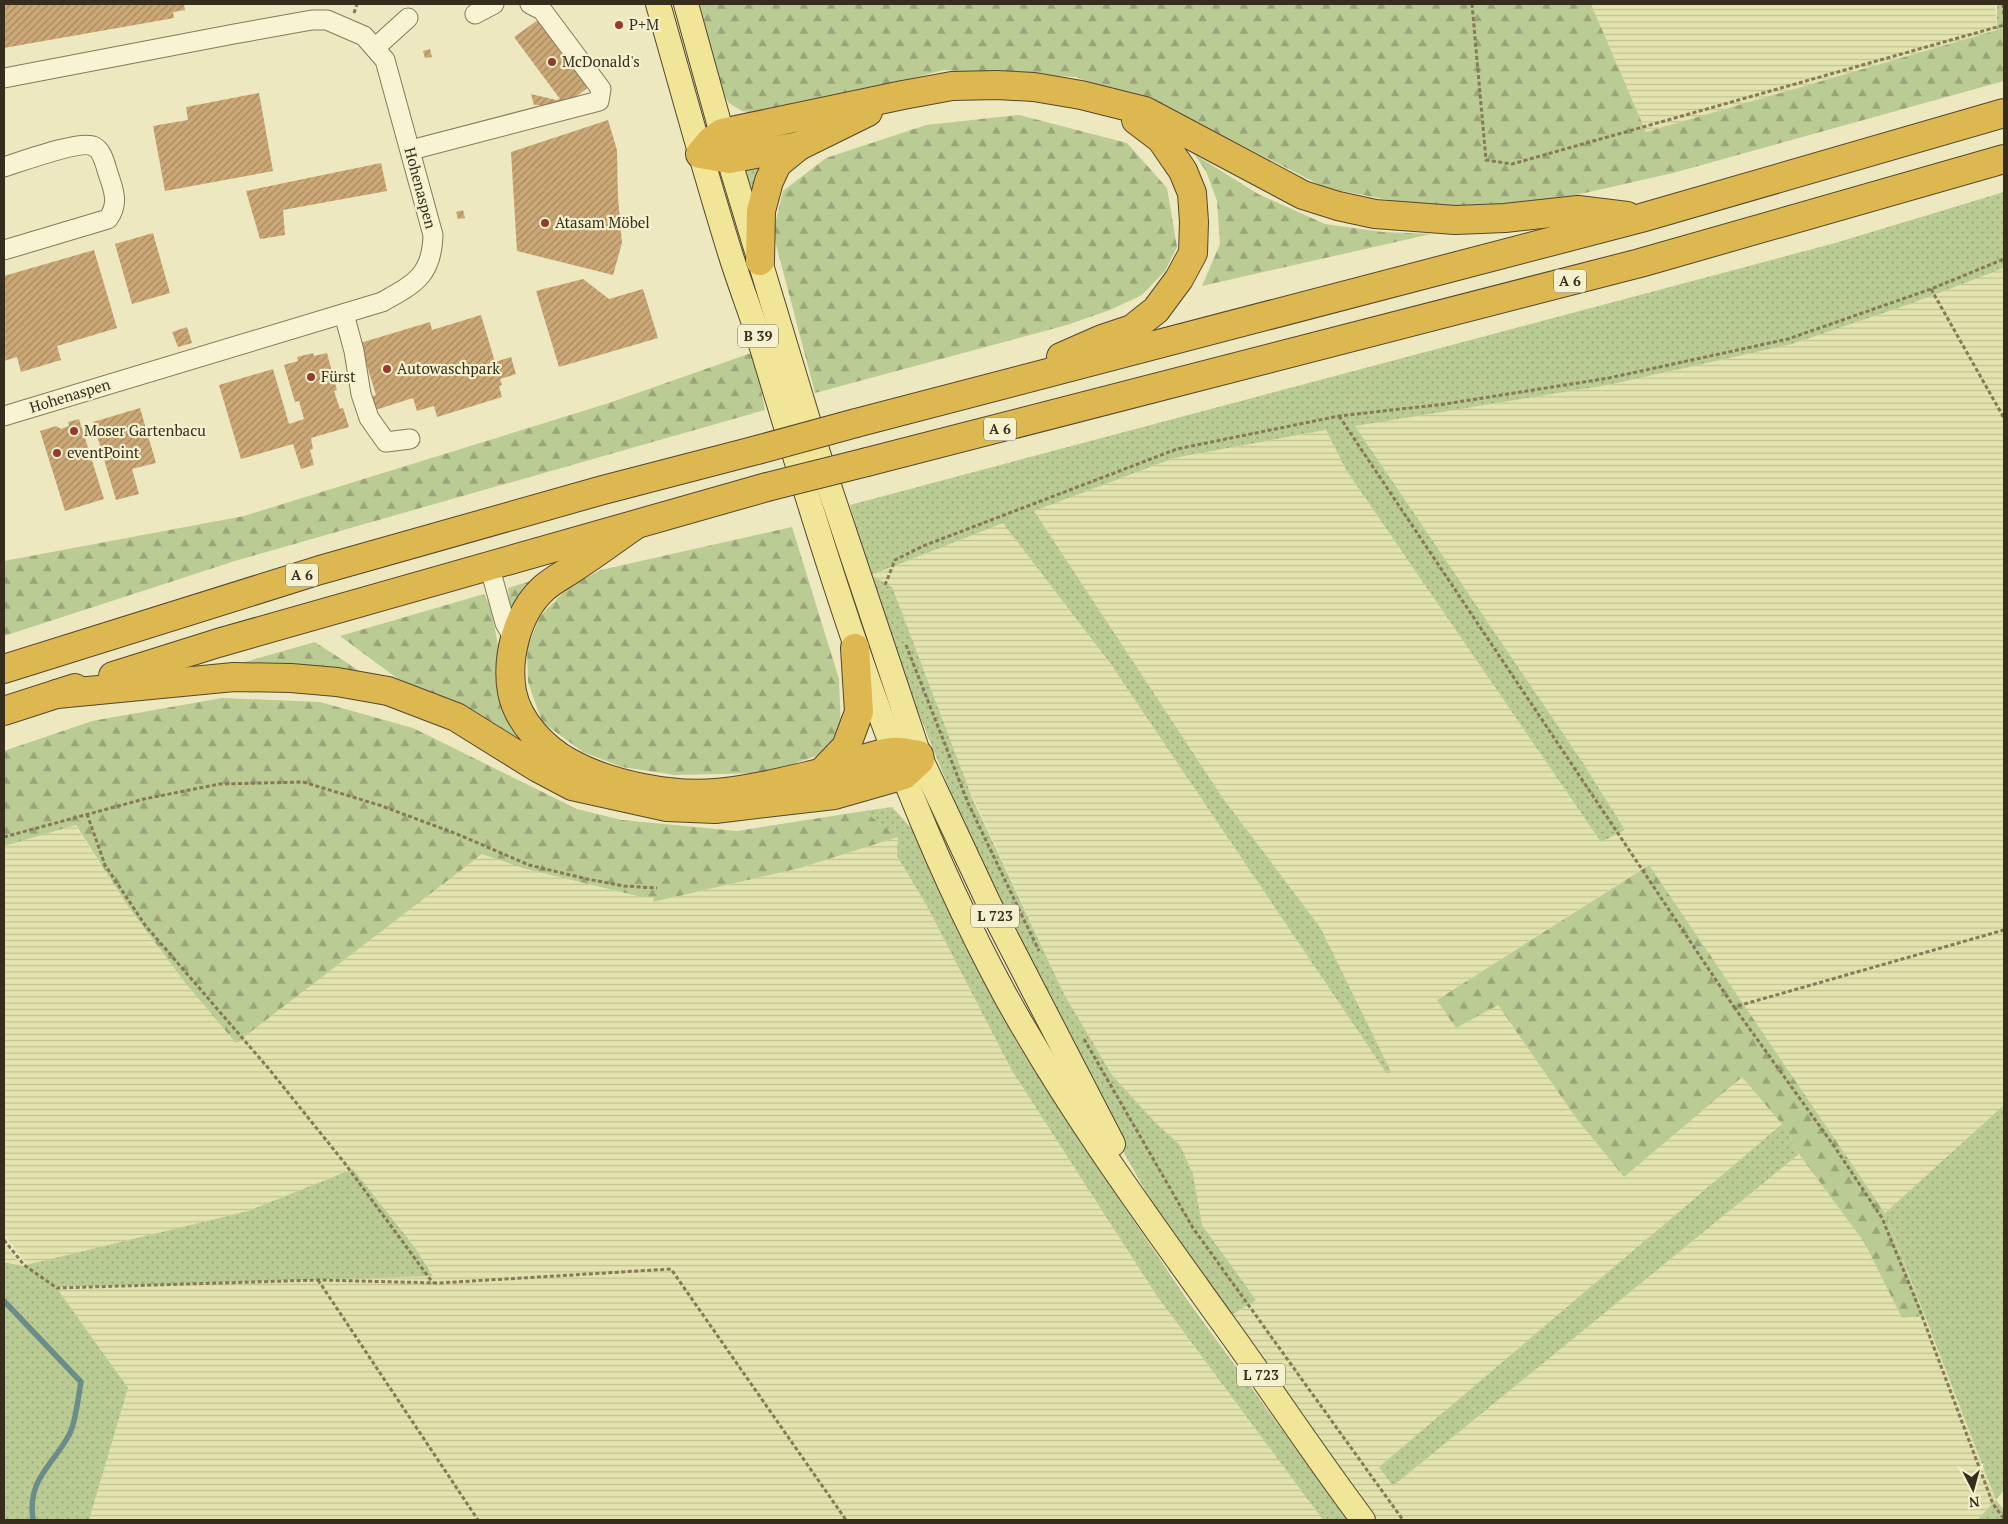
<svg xmlns="http://www.w3.org/2000/svg" width="2008" height="1524" viewBox="0 0 2008 1524" font-family="'PT Serif',serif">
	<style>
		.farmland { fill: url(#farmland-rules) }
		.grass { fill: url(#grass-dots) }
		.forest { fill: url(#forest-firs) }
		.lines { fill: none; stroke-linecap: round; stroke-linejoin: round }
		.stream { stroke: #6a8d8a; stroke-width: 5.5 }
		.building { fill: url(#building-hatch) }
		.minor-casing { stroke: #867958; stroke-width: 21 }
		.major-casing { stroke: #54462d; stroke-width: 26 }
		.highway-casing { stroke: #54462d; stroke-width: 30 }
		.path { stroke: #867958; stroke-width: 3; stroke-dasharray: 4 2.5; stroke-linecap: butt }
		.minor { stroke: #f8f4d3; stroke-width: 19 }
		.major { stroke: #f1e597; stroke-width: 24 }
		.highway { stroke: #ddb850; stroke-width: 28 }
		.highway-bridge-casing { stroke: #54462d; stroke-width: 30; stroke-linecap: butt }
		.highway-bridge { stroke: #ddb850; stroke-width: 28 }
		.poi-dot { fill: #953b29; stroke: #f5f1cf; stroke-width: 2 }
		.labels { text-anchor: middle; stroke-width: 4.5; stroke-linejoin: round; paint-order: stroke }
		.shield { fill: #f5f1cf; stroke: #6f6852; stroke-width: 1 }
		.shield-label { font-size: 14px; font-weight: bold; fill: #362d1d }
		.poi-label { font-size: 15px; fill: #362d1d; stroke: #f5f1cf; text-anchor: start }
		.street-label { font-size: 15px; fill: #362d1d; stroke: #f5f1cf }
	</style>
	<defs>
		<pattern id="farmland-rules" width="6" height="5" patternUnits="userSpaceOnUse" patternTransform="scale(1.25)"><rect width="6" height="5" fill="#e2e3ad"/><path d="M0 2.5h6" fill="none" stroke="#c2c394"/></pattern>
		<pattern id="grass-dots" width="8" height="8" patternUnits="userSpaceOnUse" patternTransform="scale(1.25)"><rect width="8" height="8" fill="#bbcb94"/><path d="M2 2h.1M6 6h.1" fill="none" stroke="#99a578" stroke-width="1.8" stroke-linecap="round"/></pattern>
		<pattern id="forest-firs" width="22" height="20" patternUnits="userSpaceOnUse" patternTransform="scale(1.25)"><rect width="22" height="20" fill="#bbcb94"/><path d="M5 1l3.5 6h-7zM16 11l3.5 6h-7z" fill="#99a578"/></pattern>
		<pattern id="building-hatch" width="6" height="6" patternUnits="userSpaceOnUse" patternTransform="scale(1.25)"><rect width="6" height="6" fill="#cba876"/><path d="M-1 1l2-2M0 6l6-6M5 7l2-2" fill="none" stroke="#a68960"/></pattern>
	</defs>
	<rect width="100%" height="100%" fill="#ede8c0"/>
	<!-- farmland -->
	<g class="farmland">
		<path d="M1591 4H1995L1997 30 1646 132Z"/>
		<path d="M2004 268V1105L1885 1213 1648 865 1437 1000 1498 1005 1576 1118 1624 1177 1742 1077 1782 1124 1379 1467 1393 1486 1799 1154 1864 1242 1902 1318 1924 1316 1996 1500 1977 1520H1377L1303 1422 1230 1316 1256 1300 1202 1225 1193 1174 1180 1145 1156 1123 1112 1075 1064 994 870 575 1003 522 1110 663 1387 1074 1320 927 1222 797 1033 511 1174 458 1326 430 1346 470 1601 842 1625 830 1583 763 1354 425 1608 385 1792 344 1910 304Z"/>
		<path d="M75 825 127 905 187 985 236 1042 482 854 522 868 642 897H654L653 902 800 868 898 837 897 856 927 906 1011 1069 1157 1296 1323 1520H89L128 1388 56 1287 433 1275 416 1249 353 1169 248 1211 28 1265 4 1234V846Z"/>
		<path d="M4 1244 22 1266 4 1262Z"/>
	</g>
	<!-- grass -->
	<g class="grass">
		<path d="M1997 4H2004V28L1997 30Z"/>
		<path d="M770 162 753 202 741 169Z"/>
		<path d="M2004 192V268L1910 304 1792 344 1608 385 1355 426 1583 763 1625 830 1601 842 1346 470 1326 430 1174 458 1034 511 1222 797 1320 927 1391 1072 1387 1074 1110 663 1003 523 871 575 892 587 973 800 1064 994 1112 1075 1156 1123 1180 1145 1193 1174 1202 1225 1256 1300 1230 1316 1154 1206 1110 1128 991 892 919 714 876 598 850 505 1835 243Z"/>
		<path d="M892 807 912 829 965 946 1019 1046 1074 1132 1188 1301 1348 1520H1323L1157 1296 1011 1069 927 906 897 856 898 837 864 811Z"/>
		<path d="M2004 1105V1490L1996 1500 2004 1510V1520H1977L1996 1500 1885 1213Z"/>
		<path d="M1782 1124 1799 1154 1393 1486 1379 1467Z"/>
		<path d="M353 1169 416 1249 433 1276 56 1287 128 1388 89 1520H4V1262L22 1266 248 1211Z"/>
	</g>
	<!-- forest -->
	<g class="forest">
		<path d="M696 4H1591L1646 132 2004 28V81L1673 173 1567 197 1482 207 1400 202 1326 188 1210 129 1076 77 944 70 799 107 760 114 742 111 729 103 717 83Z"/>
		<path d="M1019 115 1127 143 1167 188 1177 247 1165 271 1142 295 1110 310 1067 325 815 393 773 233 783 191 826 158 926 125Z"/>
		<path d="M1194 154 1258 194 1325 224 1383 232 1431 234 1202 286 1220 244 1217 201 1206 171Z"/>
		<path d="M754 352 765 410 238 560 4 636V561L244 516 609 403Z"/>
		<path d="M792 527 839 679 841 730 819 755 766 773 675 775 622 767 583 752 542 722 528 682 527 648 540 616 570 586 601 570Z"/>
		<path d="M537 579 511 618 508 588Z"/>
		<path d="M484 594 491 608 500 656 546 760 417 693 340 636Z"/>
		<path d="M315 642 364 674 220 669Z"/>
		<path d="M222 698 320 702 413 728 577 809 622 820 737 831 864 811 898 837 800 868 653 902 654 897H642L522 868 482 854 236 1043 187 985 127 905 76 825 4 846V751L92 721Z"/>
		<path d="M1649 865 1885 1213 1924 1316 1902 1318 1864 1242 1799 1154 1782 1124 1742 1077 1624 1177 1576 1118 1498 1005 1456 1028 1437 1000Z"/>
	</g>
	<g class="lines">
		<!-- stream -->
		<path class="stream" d="M4 1301 81 1382C78 1397 76 1423 69 1435 51 1468 27 1479 33 1520"/>
	</g>
	<!-- building -->
	<g class="building">
		<path d="M4 4H184L185 10 173 12 174 18 4 48Z"/>
		<path d="M538 20 590 86 565 105H534L531 94 556 100 560 99 514 37Z"/>
		<path d="M430 49 432 57 425 58 423 51Z"/>
		<path d="M259 93 273 171 165 191 153 126 188 120 186 107Z"/>
		<path d="M608 120 617 150 618 197 622 243 613 275 517 251 511 152Z"/>
		<path d="M381 163 387 191 283 210 285 235 260 239 246 191Z"/>
		<path d="M463 210 465 218 458 219 456 212Z"/>
		<path d="M153 233 170 293 132 304 115 244Z"/>
		<path d="M94 250 117 328 57 346 61 360 21 372 17 357 4 361V276Z"/>
		<path d="M583 279 609 299 643 289 658 338 559 367 536 291Z"/>
		<path d="M481 315 495 362 511 357 516 374 500 379 502 385 499 386 502 397 437 417 434 406 417 411 413 398 372 411 368 398 376 395 360 343 430 322 432 330Z"/>
		<path d="M187 327 192 343 178 347 172 332Z"/>
		<path d="M313 353 314 356 327 353 337 390 334 391 340 409 343 408 349 427 311 438 313 449 310 450 314 465 301 469 293 444 241 459 219 385 273 369 289 424 304 419 299 401 295 402 284 365 298 361 297 357Z"/>
		<path d="M140 408 156 463 132 469 139 494 116 500 93 422Z"/>
		<path d="M79 419 104 499 65 511 40 431 56 426 61 429 69 426 68 422Z"/>
	</g>
	<g class="lines">
		<defs>
			<g id="minor">
				<path d="M475 14 494 4"/>
				<path d="M375 48 408 18"/>
				<path d="M4 78 234 34 312 20H327L364 36 385 60 433 235C432 276 414 284 382 302L4 416"/>
				<path d="M411 150 599 101 601 89 542 10 530 4"/>
				<path d="M4 167C20 162 80 140 93 146 104 150 106 170 110 179 115 194 118 205 108 219L4 250"/>
				<path d="M344 314 354 351 361 394 369 418 386 442 410 439"/>
				<path d="M489 565 505 623 514 639"/>
			</g>
			<g id="major">
				<path d="M658 4C682 88 705 173 731 256 742 291 756 326 766 361 832 578 896 795 1005 995 1068 1109 1145 1214 1221 1320 1269 1386 1314 1455 1363 1520"/>
				<path d="M686 4 729 159 818 453 919 755 991 908 1113 1144"/>
			</g>
			<g id="highway">
				<path d="M799 146 729 159 700 154 711 141 722 133 903 95 952 86 997 85 1034 87 1081 95 1145 111 1303 195 1338 206 1375 214 1455 220 1505 218 1578 210 1627 216"/>
				<path d="M760 261 761 211 769 181 777 164 799 146 868 112"/>
				<path d="M1061 357 1102 339 1132 329 1156 310 1179 279 1193 253 1194 222 1192 193 1183 171 1161 139 1136 120"/>
				<path d="M856 423 1641 218 2004 113"/>
				<path d="M867 462 1640 263 2004 159"/>
				<path d="M4 669 320 570 603 490 757 450"/>
				<path d="M113 676 218 643 767 487"/>
				<path d="M57 694 234 677 291 678 337 682 388 691 456 717 538 768 572 786 667 807 715 809 834 795 904 775 920 760 919 755C910 754 901 751 892 752 867 755 844 767 820 773 786 781 751 790 716 793 672 797 610 785 570 763 544 749 518 722 512 692 506 658 517 612 544 588 553 580 565 574 575 567 595 554 614 540 634 526"/>
				<path d="M4 711 75 688"/>
				<path d="M823 771 846 747 859 712 855 648"/>
			</g>
		</defs>
		<!-- minor casing -->
		<use href="#minor" class="minor-casing"/>
		<!-- major casing -->
		<use href="#major" class="major-casing"/>
		<!-- highway casing -->
		<use href="#highway" class="highway-casing"/>
		<!-- path -->
		<g class="path">
			<path d="M1472 4 1486 160 1512 164 2004 25"/>
			<path d="M2003 4 2004 17"/>
			<path d="M354 13 357 4"/>
			<path d="M1931 289 2004 418"/>
			<path d="M1339 416 1734 1007 2004 930"/>
			<path d="M885 585 895 560 923 546 1177 449 1339 416 1445 404 1609 378 1788 339 1931 289 2004 259"/>
			<path d="M906 645 968 803 1039 951"/>
			<path d="M87 814 105 865 145 925 269 1069 343 1161 433 1283"/>
			<path d="M4 837 144 799 220 784 303 782 379 805 457 834 529 865 587 879 624 886 657 888"/>
			<path d="M1734 1007 1834 1146 1882 1218 1919 1308 1993 1504 2004 1519"/>
			<path d="M1084 1039 1193 1228 1403 1520"/>
			<path d="M4 1240 24 1265 57 1288 318 1280 439 1283 671 1269 846 1520"/>
			<path d="M318 1280 478 1520"/>
		</g>
		<!-- minor -->
		<use href="#minor" class="minor"/>
		<!-- major -->
		<use href="#major" class="major"/>
		<!-- highway -->
		<use href="#highway" class="highway"/>
		<defs>
			<g id="highway-bridge">
				<path d="M757 450 856 423"/>
				<path d="M767 487 867 462"/>
			</g>
		</defs>
		<!-- highway-bridge casing -->
		<use href="#highway-bridge" class="highway-bridge-casing"/>
		<!-- highway-bridge -->
		<use href="#highway-bridge" class="highway-bridge"/>
	</g>
	<!-- markers -->
	<g class="poi-dot">
		<circle cx="619" cy="25" r="5"/>
		<circle cx="552" cy="62" r="5"/>
		<circle cx="545" cy="223" r="5"/>
		<circle cx="387" cy="369" r="5"/>
		<circle cx="311" cy="377" r="5"/>
		<circle cx="74" cy="431" r="5"/>
		<circle cx="57" cy="453" r="5"/>
	</g>
	<g class="labels">
		<!-- shield labels -->
		<g class="shield">
			<rect x="1554" y="269.5" width="32" height="23" rx="4"/>
			<rect x="738" y="324.5" width="40" height="23" rx="4"/>
			<rect x="984" y="417.5" width="32" height="23" rx="4"/>
			<rect x="286" y="563.5" width="32" height="23" rx="4"/>
			<rect x="971" y="904.5" width="48" height="23" rx="4"/>
			<rect x="1237" y="1363.5" width="48" height="23" rx="4"/>
		</g>
		<g class="shield-label">
			<text x="1570" y="286">A 6</text>
			<text x="758" y="341">B 39</text>
			<text x="1000" y="434">A 6</text>
			<text x="302" y="580">A 6</text>
			<text x="995" y="921">L 723</text>
			<text x="1261" y="1380">L 723</text>
		</g>
		<!-- poi labels -->
		<g class="poi-label">
			<text x="629" y="30">P+M</text>
			<text x="562" y="67">McDonald's</text>
			<text x="555" y="228">Atasam Möbel</text>
			<text x="397" y="374">Autowaschpark</text>
			<text x="321" y="382">Fürst</text>
			<text x="84" y="436">Moser Gartenbacu</text>
			<text x="67" y="458">eventPoint</text>
		</g>
		<!-- street labels -->
		<g class="street-label">
			<text transform="translate(420 188) rotate(75)" y="5">Hohenaspen</text>
			<text transform="translate(70 396) rotate(-17)" y="5">Hohenaspen</text>
		</g>
	</g>
	<!-- border -->
	<rect width="2008" height="1524" fill="none" stroke="#362d1d" stroke-width="10"/>
	<!-- north arrow -->
	<g transform="translate(1973 1489) rotate(174)" stroke="#f5f1cf" stroke-width="4" paint-order="stroke">
	<path d="M0-4L9 19L0 12L-9 19Z" fill="#362d1d"/>
	<text y="-8" font-size="14" font-weight="bold" text-anchor="middle" fill="#362d1d">N</text>
	</g>
</svg>
